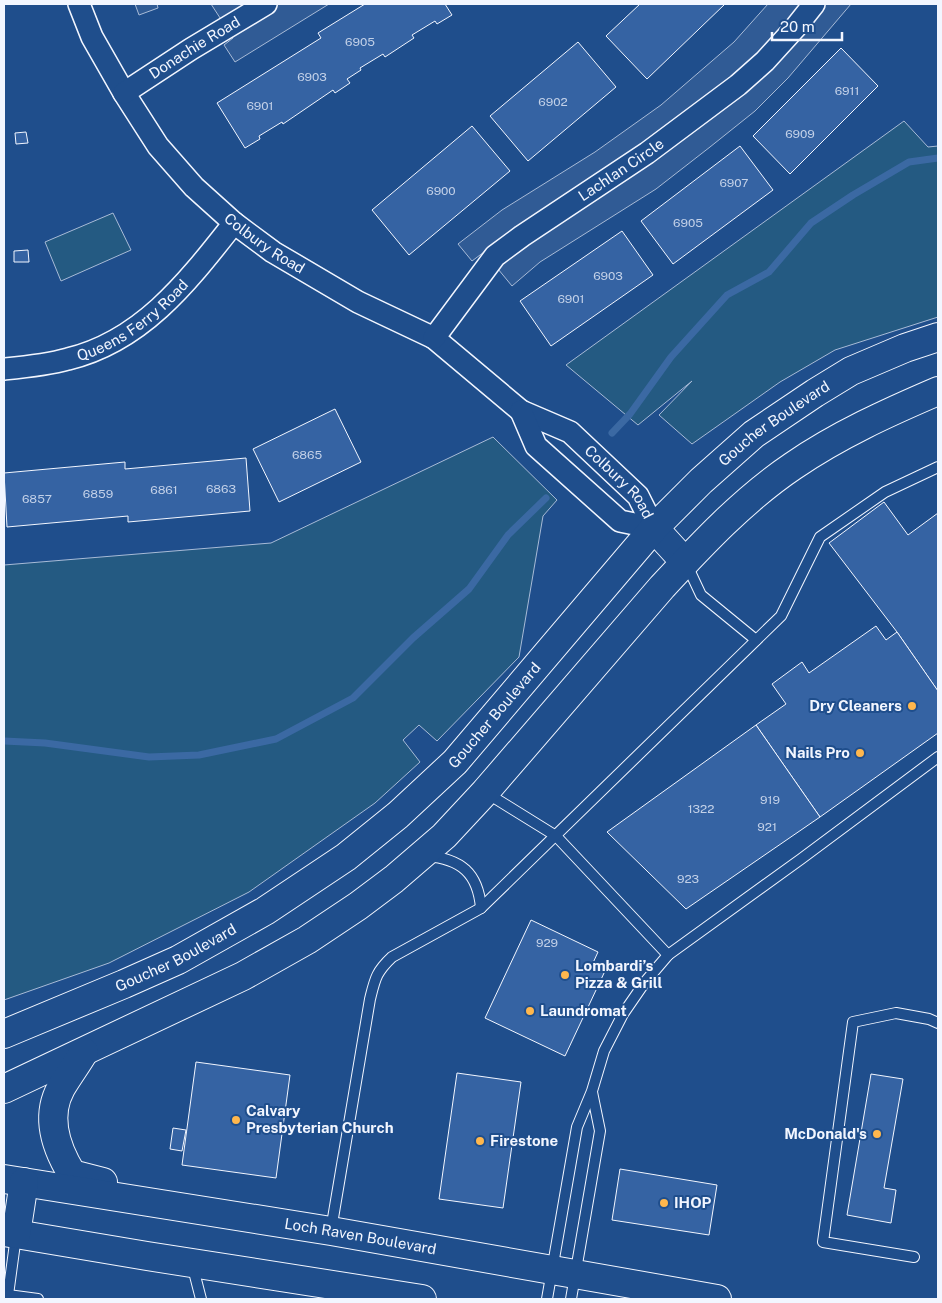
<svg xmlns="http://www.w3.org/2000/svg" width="942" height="1303" viewBox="0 0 942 1303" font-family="'Public Sans',sans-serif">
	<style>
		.green { fill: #245a82; stroke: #a8bbd7 }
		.parking { fill: #305b95; stroke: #a8bbd7 }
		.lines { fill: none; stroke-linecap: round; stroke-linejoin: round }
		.stream { stroke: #3b69a3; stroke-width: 7 }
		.building { fill: #3563a3; stroke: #f2f6ff }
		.lane-casing { stroke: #f2f6ff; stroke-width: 12 }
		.street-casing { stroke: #f2f6ff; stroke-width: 24 }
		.secondary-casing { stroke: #f2f6ff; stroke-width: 30 }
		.primary-casing { stroke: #f2f6ff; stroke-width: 30 }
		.lane { stroke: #1f4e8c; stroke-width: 10 }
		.street { stroke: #1f4e8c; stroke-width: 21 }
		.secondary { stroke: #1f4e8c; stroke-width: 28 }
		.primary { stroke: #1f4e8c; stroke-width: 28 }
		.poi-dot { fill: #ffb74d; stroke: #1f4e8c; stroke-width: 2 }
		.labels { text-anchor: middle; stroke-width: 4; stroke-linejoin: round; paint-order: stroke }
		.number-label { font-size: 12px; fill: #c3d1e8 }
		.street-label { font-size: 15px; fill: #f2f6ff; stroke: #1f4e8c }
		.poi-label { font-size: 15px; font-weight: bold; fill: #f2f6ff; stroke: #1f4e8c; text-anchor: start }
	</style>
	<rect width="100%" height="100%" fill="#1f4e8c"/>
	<!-- green -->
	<g class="green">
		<path d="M904 121 928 147 938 146V317L835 350 780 382 692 444 659 415 692 381 638 425 566 365Z"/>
		<path d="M113 213 131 250 61 281 45 242Z"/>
		<path d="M493 437 557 500 543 516 519 657 437 741 419 725 403 740 420 762 375 803 249 892 109 963 4 1000V565L271 543Z"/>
	</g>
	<!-- parking -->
	<g class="parking">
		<path d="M135 4H157L158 8 139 15Z"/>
		<path d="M211 4H329L235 62 224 45 233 38Z"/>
		<path d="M768 4H851L788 78 755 111 710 147 656 189 540 262 512 286 484 252 472 261 458 244 502 210 595 152 661 105 734 42Z"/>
	</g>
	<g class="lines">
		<!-- stream -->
		<g class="stream">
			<path d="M612 433 630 414 671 357 727 295 769 272 811 223 853 195 909 162 938 158"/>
			<path d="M4 741 45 743 149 757 199 755 276 739 353 698 413 638 469 589 508 535 546 498"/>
		</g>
	</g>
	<!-- building -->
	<g class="building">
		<path d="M365 4H445L452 15 437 24 435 21 412 35 414 38 385 57 383 54 360 68 361 70 347 79 350 83 335 93 333 90 283 124 282 122 259 136 260 139 245 148 217 103 321 38 318 33Z"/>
		<path d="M640 4H725L647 79 606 36Z"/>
		<path d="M578 42 616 87 528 161 490 116Z"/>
		<path d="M841 48 878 86 790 174 753 136Z"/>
		<path d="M472 126 510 171 409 255 372 210Z"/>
		<path d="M26 132 28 143 16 144 15 133Z"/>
		<path d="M740 146 773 190 673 264 641 221Z"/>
		<path d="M622 231 653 275 551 346 520 301Z"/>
		<path d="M28 250 29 262H14V251Z"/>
		<path d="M335 409 361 462 279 502 253 449Z"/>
		<path d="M246 458 250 511 128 522V516L7 527 4 473 125 462V469Z"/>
		<path d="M884 502 908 535 938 513V691L897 632 829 543Z"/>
		<path d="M876 626 886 640 897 632 938 691V733L820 817 756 725 786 704 772 684 802 662 809 673Z"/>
		<path d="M756 725 820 817 686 909 607 832Z"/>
		<path d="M531 920 598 952 592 965 605 971 565 1056 485 1018Z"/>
		<path d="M196 1062 290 1075 276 1178 182 1165Z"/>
		<path d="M457 1073 521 1082 503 1208 439 1199Z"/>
		<path d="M871 1074 903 1079 884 1188 896 1190 891 1223 847 1215Z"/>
		<path d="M173 1128 186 1130 182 1151 170 1149Z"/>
		<path d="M620 1169 717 1185 709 1235 612 1220Z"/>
	</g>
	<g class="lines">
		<defs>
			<g id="lane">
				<path d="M686 563 701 595 756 640"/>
				<path d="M485 792 556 836 668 955"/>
				<path d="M427 856C461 859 478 873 481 908"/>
				<path d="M331 1230 370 999C375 979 376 972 392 957L481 908 781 616 820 537 885 492 938 467"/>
				<path d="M914 1257 823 1242 853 1022 896 1013 929 1019 938 1023"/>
				<path d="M192 1264 201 1299"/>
				<path d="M8 1295 16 1236"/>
				<path d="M4 1297 8 1295 38 1299"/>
				<path d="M547 1299 577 1127 592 1091 604 1051 623 1014 645 982 668 955 801 859 938 757"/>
				<path d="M571 1299 600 1131 592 1092"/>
			</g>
			<g id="street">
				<path id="s1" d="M79 4 92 37 124 93 158 146 194 187 234 223 273 252 358 302 434 338 521 411 570 432 638 496 654 528"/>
				<path id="s2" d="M124 93 191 49 266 4"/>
				<path id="s3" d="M434 338 495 256 522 236 647 153 738 85 765 61 795 28 814 4"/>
				<path id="s4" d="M4 369C25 367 47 365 68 359 143 341 189 280 234 223"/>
				<path d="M521 411 536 446 620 521 654 528"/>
			</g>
			<g id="secondary">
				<path d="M654 528 685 562"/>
				<path id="s5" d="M4 1034 124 984 178 960 265 911 346 857 398 815 455 762 654 528 701 481 754 434 815 393 851 371 905 348 938 337"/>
				<path d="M4 1089 243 976 307 940 358 906 394 879 444 836 485 792 662 587C702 544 744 499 793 466 838 435 889 412 938 391"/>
			</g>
			<g id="primary">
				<path d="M84 1052C77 1064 68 1076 61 1088 45 1117 56 1148 72 1174L103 1182"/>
				<path id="s6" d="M4 1179 331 1231 717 1299"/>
				<path d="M4 1232 147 1256 422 1299"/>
				<path d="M16 1234 24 1182"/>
			</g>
		</defs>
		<!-- lane casing -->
		<use href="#lane" class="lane-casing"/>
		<!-- street casing -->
		<use href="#street" class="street-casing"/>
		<!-- secondary casing -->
		<use href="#secondary" class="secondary-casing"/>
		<!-- primary casing -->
		<use href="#primary" class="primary-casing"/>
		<!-- lane -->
		<use href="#lane" class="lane"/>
		<!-- street -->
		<use href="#street" class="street"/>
		<!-- secondary -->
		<use href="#secondary" class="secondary"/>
		<!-- primary -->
		<use href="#primary" class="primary"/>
	</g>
	<!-- markers -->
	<g class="poi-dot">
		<circle cx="912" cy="706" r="5"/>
		<circle cx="860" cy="753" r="5"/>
		<circle cx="565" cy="975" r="5"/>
		<circle cx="530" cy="1011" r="5"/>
		<circle cx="236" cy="1120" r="5"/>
		<circle cx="877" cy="1134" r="5"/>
		<circle cx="480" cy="1141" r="5"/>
		<circle cx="664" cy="1203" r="5"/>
	</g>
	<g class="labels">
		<!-- number labels -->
		<g class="number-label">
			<text x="360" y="46">6905</text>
			<text x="312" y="81">6903</text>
			<text x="847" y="95">6911</text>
			<text x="553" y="106">6902</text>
			<text x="260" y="110">6901</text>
			<text x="800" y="138">6909</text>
			<text x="734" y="187">6907</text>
			<text x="441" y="195">6900</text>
			<text x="688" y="227">6905</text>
			<text x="608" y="280">6903</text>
			<text x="571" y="303">6901</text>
			<text x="307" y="459">6865</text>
			<text x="221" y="493">6863</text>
			<text x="164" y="494">6861</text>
			<text x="98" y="498">6859</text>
			<text x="37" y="503">6857</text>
			<text x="770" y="804">919</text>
			<text x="701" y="813">1322</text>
			<text x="767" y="831">921</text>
			<text x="688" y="883">923</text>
			<text x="547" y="947">929</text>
		</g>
		<!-- street labels -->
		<g class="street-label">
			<text dy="5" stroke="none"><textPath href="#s2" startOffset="84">Donachie Road</textPath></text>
			<text dy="5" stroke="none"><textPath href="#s3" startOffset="255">Lachlan Circle</textPath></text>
			<text dy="5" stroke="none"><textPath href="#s1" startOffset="308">Colbury Road</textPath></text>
			<text dy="5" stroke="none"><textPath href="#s4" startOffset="141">Queens Ferry Road</textPath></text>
			<text dy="5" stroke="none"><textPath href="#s5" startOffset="998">Goucher Boulevard</textPath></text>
			<text dy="5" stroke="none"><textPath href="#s1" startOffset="740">Colbury Road</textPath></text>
			<text dy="5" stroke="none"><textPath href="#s5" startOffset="592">Goucher Boulevard</textPath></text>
			<text dy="5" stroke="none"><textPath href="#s5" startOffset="188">Goucher Boulevard</textPath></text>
			<text dy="5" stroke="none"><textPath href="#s6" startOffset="361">Loch Raven Boulevard</textPath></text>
		</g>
		<!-- poi labels -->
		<g class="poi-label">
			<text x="902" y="711" text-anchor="end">Dry Cleaners</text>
			<text x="850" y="758" text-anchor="end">Nails Pro</text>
			<text x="575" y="971">Lombardi’s<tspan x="575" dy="17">Pizza &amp; Grill</tspan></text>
			<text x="540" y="1016">Laundromat</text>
			<text x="246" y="1116">Calvary<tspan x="246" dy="17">Presbyterian Church</tspan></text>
			<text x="867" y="1139" text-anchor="end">McDonald's</text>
			<text x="490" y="1146">Firestone</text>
			<text x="674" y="1208">IHOP</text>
		</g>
	</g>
	<!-- border -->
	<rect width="942" height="1303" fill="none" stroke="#f2f6ff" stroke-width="10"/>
	<!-- scale -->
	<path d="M772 32v8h70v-8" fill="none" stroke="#f2f6ff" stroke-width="2.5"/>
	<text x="780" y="32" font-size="15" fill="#f2f6ff" stroke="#1f4e8c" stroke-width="4" paint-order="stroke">20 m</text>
</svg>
